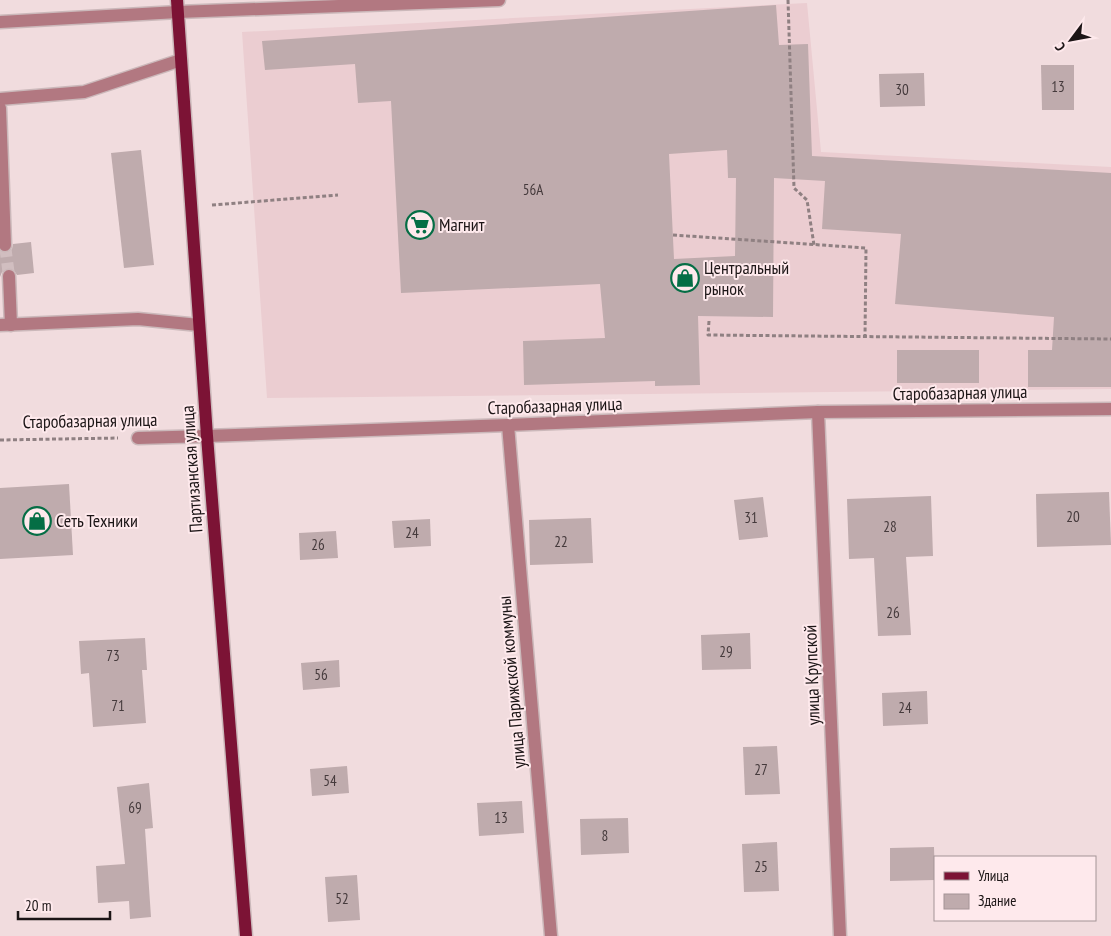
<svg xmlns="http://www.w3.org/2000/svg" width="1111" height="936" viewBox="0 0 1111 936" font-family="'PT Sans Narrow',sans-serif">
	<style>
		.built { fill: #ebcdd1 }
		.building { fill: #bfabad; fill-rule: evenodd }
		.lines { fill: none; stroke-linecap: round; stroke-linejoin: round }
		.minor-tunnel { stroke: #d1bec0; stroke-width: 12; stroke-dasharray: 12 6; stroke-linecap: butt }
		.minor-casing { stroke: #cbb8ba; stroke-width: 15 }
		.major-casing { stroke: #cbb8ba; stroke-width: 15 }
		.path { stroke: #8f8082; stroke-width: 3; stroke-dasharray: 4 2.5; stroke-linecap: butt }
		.minor { stroke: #b27881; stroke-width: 12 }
		.major { stroke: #7c1335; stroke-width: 12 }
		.labels { text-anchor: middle; stroke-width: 4; stroke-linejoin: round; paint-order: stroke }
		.number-label { font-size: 15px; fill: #453a3c }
		.poi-label { font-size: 18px; fill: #1c1516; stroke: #fee9ec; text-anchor: start }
		.street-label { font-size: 18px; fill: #1c1516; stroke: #fee9ec }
	</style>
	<rect width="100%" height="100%" fill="#f1dcde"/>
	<!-- built -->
	<path class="built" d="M807 3 821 152 1111 167V389L267 398 242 32Z"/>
	<!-- building -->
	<g class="building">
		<path d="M776 5 779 45 808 44 812 156 1111 173V387H1028V350H1052L1054 317 895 304 901 234 822 229 825 181 774 178 773 317 698 316 700 385 655 386V381L524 385 523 341 605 338 600 284 401 293 391 101 358 103 355 64 265 70 262 41ZM727 150 728 178H736L735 256 674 259 669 154Z"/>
		<path d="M1041 65H1074V110H1042Z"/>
		<path d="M924 73 925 106 880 107 879 74Z"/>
		<path d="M141 150 154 265 124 268 111 153Z"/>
		<path d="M31 242 34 273 17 275 13 269 8 268 2 272 0 277V251L6 253 12 249 13 244Z"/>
		<rect x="897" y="350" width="82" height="33"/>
		<path d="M69 484 73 555 0 559V488Z"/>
		<path d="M1109 492 1111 545 1037 547 1036 494Z"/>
		<path d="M931 496 933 556 906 557 911 635 878 636 874 558 849 559 847 499Z"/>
		<path d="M763 497 768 537 739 540 734 500Z"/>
		<path d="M591 518 593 563 530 565 529 520Z"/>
		<path d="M430 519 431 546 394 548 392 521Z"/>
		<path d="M336 531 338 558 300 560 299 533Z"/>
		<path d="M750 633 751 669 702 670 701 635Z"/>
		<path d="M145 638 147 670H142L146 723 93 727 89 673 81 674 79 641Z"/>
		<path d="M339 660 340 687 303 690 301 663Z"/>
		<path d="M927 691 928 724 883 726 882 693Z"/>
		<path d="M777 746 780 794 745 795 743 747Z"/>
		<path d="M347 766 349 793 312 796 310 769Z"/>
		<path d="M149 783 153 828 145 829 151 917 130 919 129 901 98 903 96 866 125 864 117 787Z"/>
		<path d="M522 801 524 833 479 836 477 803Z"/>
		<path d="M628 818 629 853 581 855 580 819Z"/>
		<path d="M777 842 779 891 744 892 742 844Z"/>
		<path d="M934 847 935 880 890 881V848Z"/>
		<path d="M357 875 360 920 328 922 325 877Z"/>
	</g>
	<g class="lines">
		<!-- minor-tunnel -->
		<path class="minor-tunnel" d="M5 245 9 276"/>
		<defs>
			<g id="minor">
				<path d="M0 22 178 12 499 0"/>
				<path d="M0 99 84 92 181 60"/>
				<path d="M0 108 5 245"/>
				<path d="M9 276 11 325"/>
				<path d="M0 325 138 319 199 325"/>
				<path d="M818 412 840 936"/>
				<path d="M508 425 551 936"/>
				<path d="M138 438 207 436 508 425 818 412 1111 409"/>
			</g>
			<path id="major" d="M177 0 207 436 246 936"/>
		</defs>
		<!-- minor casing -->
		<use href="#minor" class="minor-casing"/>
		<!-- major casing -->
		<use href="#major" class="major-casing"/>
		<!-- path -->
		<g class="path">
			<path d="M788 0 794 188 807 200 814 245"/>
			<path d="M212 205 338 195"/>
			<path d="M673 235 866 248 865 337"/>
			<path d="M709 321 708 335 1111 339"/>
			<path d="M0 440 118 438"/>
		</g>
		<!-- minor -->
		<use href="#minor" class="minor"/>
		<!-- major -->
		<use href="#major" class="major"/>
	</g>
	<!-- icons -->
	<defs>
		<symbol id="supermarket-ring" viewBox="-11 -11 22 22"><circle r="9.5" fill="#fee9ec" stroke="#056e45" stroke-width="1.5"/><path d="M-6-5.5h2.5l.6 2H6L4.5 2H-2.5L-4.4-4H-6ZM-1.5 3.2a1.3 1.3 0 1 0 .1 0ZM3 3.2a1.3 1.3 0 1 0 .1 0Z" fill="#056e45"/></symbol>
		<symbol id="shop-ring" viewBox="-11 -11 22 22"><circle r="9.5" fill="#fee9ec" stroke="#056e45" stroke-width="1.5"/><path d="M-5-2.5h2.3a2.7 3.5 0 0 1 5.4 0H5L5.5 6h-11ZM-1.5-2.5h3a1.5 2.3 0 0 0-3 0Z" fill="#056e45"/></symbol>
	</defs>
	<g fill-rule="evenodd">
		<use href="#supermarket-ring" x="404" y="209" width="32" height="32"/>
		<use href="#shop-ring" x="669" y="262" width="32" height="32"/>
		<use href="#shop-ring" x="21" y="505" width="32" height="32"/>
	</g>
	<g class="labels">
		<!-- number labels -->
		<g class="number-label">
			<text x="1058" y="92">13</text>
			<text x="902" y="95">30</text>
			<text x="533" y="195">56А</text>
			<text x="1073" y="522">20</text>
			<text x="751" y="523">31</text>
			<text x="890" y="532">28</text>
			<text x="412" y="538">24</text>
			<text x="561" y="547">22</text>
			<text x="318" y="550">26</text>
			<text x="893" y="618">26</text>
			<text x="726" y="657">29</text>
			<text x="113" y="661">73</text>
			<text x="321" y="680">56</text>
			<text x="118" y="711">71</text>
			<text x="905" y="713">24</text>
			<text x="761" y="775">27</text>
			<text x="330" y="786">54</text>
			<text x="135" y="813">69</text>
			<text x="501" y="823">13</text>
			<text x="605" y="841">8</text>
			<text x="761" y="872">25</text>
			<text x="342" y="904">52</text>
		</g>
		<!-- poi labels -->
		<g class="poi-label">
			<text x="439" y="231">Магнит</text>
			<text x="704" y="274">Центральный<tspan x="704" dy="21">рынок</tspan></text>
			<text x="56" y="527">Сеть Техники</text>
		</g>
		<!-- street labels -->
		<g class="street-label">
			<text transform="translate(960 393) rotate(-1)" y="6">Старобазарная улица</text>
			<text transform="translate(555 406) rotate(-2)" y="6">Старобазарная улица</text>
			<text transform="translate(90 421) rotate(-1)" y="6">Старобазарная улица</text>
			<text transform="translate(192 469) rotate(-94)" y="6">Партизанская улица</text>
			<text transform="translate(812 675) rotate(-92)" y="6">улица Крупской</text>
			<text transform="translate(512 682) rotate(-95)" y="6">улица Парижской коммуны</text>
		</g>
	</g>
	<!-- legend -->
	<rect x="934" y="856" width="162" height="65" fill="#fee9ec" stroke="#a49496"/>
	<rect x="944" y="872" width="25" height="8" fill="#7c1335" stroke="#a49496"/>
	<text x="978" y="881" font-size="15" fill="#1c1516">Улица</text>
	<rect x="944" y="894" width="25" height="15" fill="#bfabad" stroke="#a49496"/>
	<text x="978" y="906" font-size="15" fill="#1c1516">Здание</text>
	<!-- north arrow -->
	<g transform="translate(1071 40) rotate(238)" stroke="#fee9ec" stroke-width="4" paint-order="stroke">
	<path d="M0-4L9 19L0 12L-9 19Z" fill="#1c1516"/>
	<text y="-8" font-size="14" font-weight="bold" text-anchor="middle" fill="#1c1516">С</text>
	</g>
	<!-- scale -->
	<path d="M18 911v8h92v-8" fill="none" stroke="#1c1516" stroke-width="2.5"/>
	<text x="25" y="911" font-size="15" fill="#1c1516" stroke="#fee9ec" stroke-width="4" paint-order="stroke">20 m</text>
</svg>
